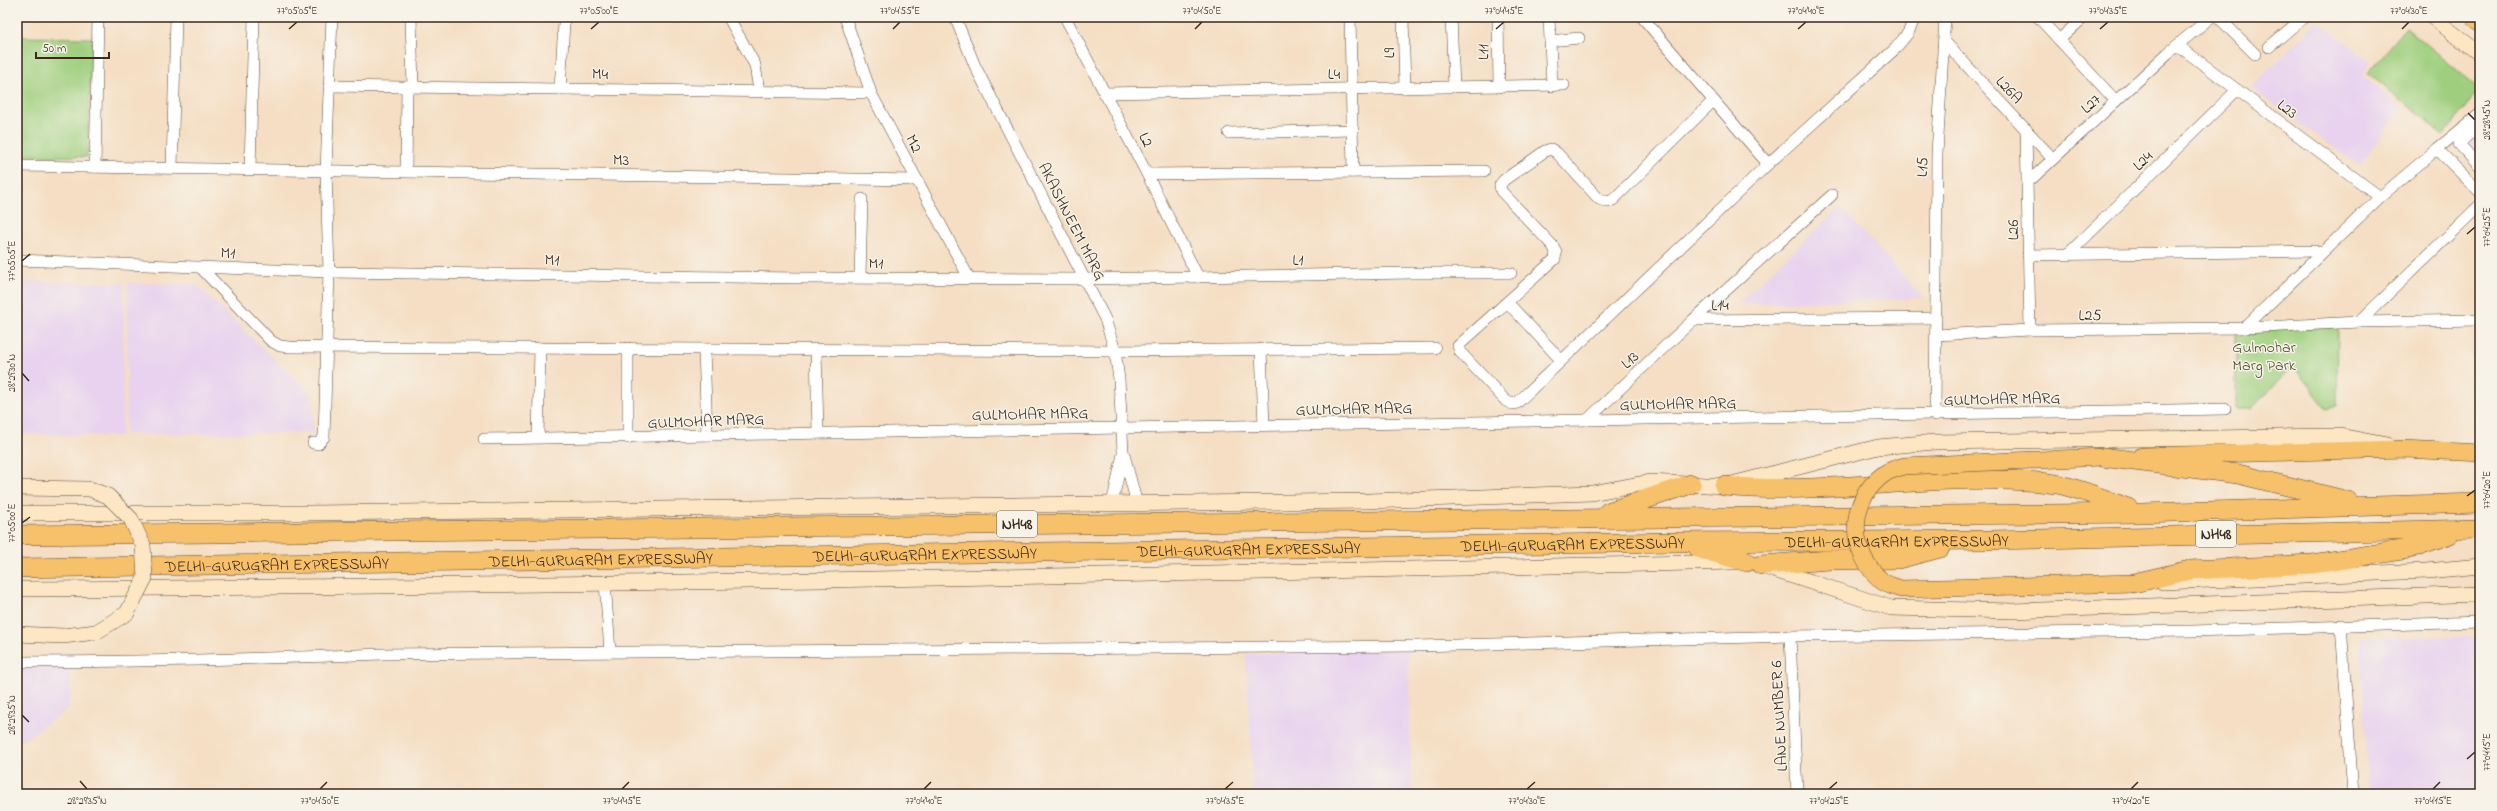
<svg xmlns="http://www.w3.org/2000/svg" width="2497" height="811" viewBox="0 0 2497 811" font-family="'Indie Flower',sans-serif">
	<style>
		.built { fill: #e8d2ef }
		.green { fill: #9fcf7e; stroke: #6d7c4e }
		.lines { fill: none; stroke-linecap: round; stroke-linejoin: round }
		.street-casing { stroke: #574537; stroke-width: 12 }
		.secondary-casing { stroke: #574537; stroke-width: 16 }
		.primary-casing { stroke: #574537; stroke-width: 18 }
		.highway-casing { stroke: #574537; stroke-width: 20 }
		.street { stroke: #fff; stroke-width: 11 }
		.secondary { stroke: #fce6c4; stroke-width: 15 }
		.primary { stroke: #f7c06b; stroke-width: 17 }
		.highway { stroke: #f7c06b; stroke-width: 19 }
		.secondary-bridge-casing { stroke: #574537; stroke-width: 16; stroke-linecap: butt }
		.primary-bridge-casing { stroke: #574537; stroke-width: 18; stroke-linecap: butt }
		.secondary-bridge { stroke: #fce6c4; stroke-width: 15 }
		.primary-bridge { stroke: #f7c06b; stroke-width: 17 }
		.ticks { fill: none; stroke: #3b2a1e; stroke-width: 1.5 }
		.labels { text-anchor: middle; stroke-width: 3; stroke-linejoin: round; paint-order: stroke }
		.shield { fill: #f7f3e8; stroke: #73665b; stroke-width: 1 }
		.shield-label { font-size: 15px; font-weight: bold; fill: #3b2a1e }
		.street-label { font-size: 16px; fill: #3b2a1e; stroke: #f7f3e8 }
		.park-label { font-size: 16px; fill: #545336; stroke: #f7f3e8 }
		.neatline { fill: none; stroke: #3b2a1e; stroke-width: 1.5 }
		.ticks-label { font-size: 10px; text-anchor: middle; fill: #3b2a1e }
	</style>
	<rect width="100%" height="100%" fill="#f7f3e8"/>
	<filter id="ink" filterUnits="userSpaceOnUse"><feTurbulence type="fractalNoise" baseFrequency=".025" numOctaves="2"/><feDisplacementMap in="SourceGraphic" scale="8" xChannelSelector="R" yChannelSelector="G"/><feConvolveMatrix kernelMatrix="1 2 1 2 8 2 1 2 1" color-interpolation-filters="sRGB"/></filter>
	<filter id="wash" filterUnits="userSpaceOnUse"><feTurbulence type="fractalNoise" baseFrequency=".012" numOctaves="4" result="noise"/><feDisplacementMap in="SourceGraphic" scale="16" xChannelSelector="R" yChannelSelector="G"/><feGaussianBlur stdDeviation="0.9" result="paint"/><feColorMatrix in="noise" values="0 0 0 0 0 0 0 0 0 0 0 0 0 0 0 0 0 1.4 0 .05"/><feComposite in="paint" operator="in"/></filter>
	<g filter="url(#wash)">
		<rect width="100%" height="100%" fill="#f5dec3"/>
		<!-- built -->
		<g class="built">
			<path d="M2317 21 2371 62 2363 75 2402 108 2359 166 2251 88Z"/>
			<path d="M2480 119V171L2454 141Z"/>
			<path d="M1840 207 1923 298 1737 304Z"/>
			<path d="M17 281 124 283 122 436 17 434Z"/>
			<path d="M128 283 195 284 312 395 313 433 126 434Z"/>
			<path d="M2360 637H2480V794H2369Z"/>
			<path d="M1386 650H1408L1412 794H1253L1246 654Z"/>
			<path d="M17 668H71L69 708 24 740H17Z"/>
		</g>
		<!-- green -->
		<g class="green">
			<path d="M2406 28 2480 89 2443 135 2368 73Z"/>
			<path d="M17 37 92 38 87 157 17 155Z"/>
			<path d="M2338 326 2337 406 2327 409 2293 366 2251 409H2236V330Z"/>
		</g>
	</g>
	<g filter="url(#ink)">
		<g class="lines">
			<defs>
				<g id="street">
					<path d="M411 17 413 87"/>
					<path d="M845 17 871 93 969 278"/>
					<path d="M955 17 975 66 1105 319 1115 351 1119 379 1123 451 1137 504"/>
					<path d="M1065 17 1147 174 1198 277"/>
					<path d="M1350 17 1353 172"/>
					<path d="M1403 17 1405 88"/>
					<path d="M1451 17 1454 87"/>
					<path d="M1498 17 1499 87"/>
					<path d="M1549 17 1552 86"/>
					<path d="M1642 17 1768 164"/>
					<path d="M2038 17 2116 101"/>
					<path d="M2218 17 2255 54"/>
					<path d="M2339 17H2341"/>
					<path d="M730 20 755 65 759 91"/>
					<path d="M2059 40 2084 17"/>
					<path d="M1550 41 1579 38"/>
					<path d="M1944 41 2053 159"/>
					<path d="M2176 47 2184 50 2380 197"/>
					<path d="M2269 47 2304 17"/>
					<path d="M329 86 871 93"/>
					<path d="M560 89 564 23"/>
					<path d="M1104 93 1564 85"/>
					<path d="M1713 101 1613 200 1607 202 1599 199 1557 153 1551 149 1545 151 1504 180 1500 185 1501 191 1553 246 1556 252 1555 259 1458 346 1460 352 1506 401 1512 404 1517 403 1768 164 1895 49 1908 33 1915 17"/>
					<path d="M2480 123 2459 144 2480 167"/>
					<path d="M2026 129 2030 330"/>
					<path d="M1229 133 1353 130"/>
					<path d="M2437 149 2480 114"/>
					<path d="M17 166 916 180"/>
					<path d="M95 167 98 17"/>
					<path d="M172 168 176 17"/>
					<path d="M250 169 254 17"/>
					<path d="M406 171 407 87"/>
					<path d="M1147 174 1484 171"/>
					<path d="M2027 183 2168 53 2211 17"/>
					<path d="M2068 254 2237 90"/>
					<path d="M2028 255 2323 251"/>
					<path d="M17 260 329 272 803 278 1086 279 1411 273H1511"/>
					<path d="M200 267 271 341 280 346 289 347 1115 351 1435 348"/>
					<path d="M860 277 862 199"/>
					<path d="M1507 302 1560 359"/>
					<path d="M1693 320 1936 318"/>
					<path d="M2359 322 2480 205"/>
					<path d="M2244 328 2380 197 2437 149 2480 192"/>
					<path d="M1936 335 2030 330 2244 328 2359 322 2480 320"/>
					<path d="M704 349 707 435"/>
					<path d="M1261 349 1264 425"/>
					<path d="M816 350 818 433"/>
					<path d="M1935 415 1937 154 1945 17"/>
					<path d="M1587 420 1693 320 1832 195"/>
					<path d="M538 437 540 348"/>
					<path d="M628 438V348"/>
					<path d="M484 439 2225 409"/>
					<path d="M313 443 318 444 324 437 329 272 326 170 332 17"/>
					<path d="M1112 504 1123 454"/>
					<path d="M605 582 610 652"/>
					<path d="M2341 625 2353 794"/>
					<path d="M1790 636 1797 794"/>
					<path d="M17 662C139 662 260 659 382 654L1417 646 1790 636 2193 631 2480 622"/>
				</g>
				<g id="secondary">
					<path d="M2432 17 2480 54"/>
					<path d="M17 513H308L1369 501 1592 493 1650 482 1724 486 1878 447 1935 442 2340 436 2387 445"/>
					<path d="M1765 567 1891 608 2013 611 2480 594"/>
					<path d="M2163 582 2427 571 2480 566"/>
					<path d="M17 589C589 586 1162 575 1734 562"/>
				</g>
				<path id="primary" d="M2142 456 2405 449 2480 453"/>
				<g id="highway">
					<path d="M2475 17 2480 21"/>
					<path d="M2102 457 2238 474 2348 501"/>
					<path d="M1724 486C1835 497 1946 469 2056 484 2080 488 2105 500 2128 508"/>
					<path d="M1608 512 1691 484"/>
					<path d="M17 535 2141 513 2480 503"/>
					<path d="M1698 548 1747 562"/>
					<path d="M1761 565 1830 560 1898 559 1940 548"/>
					<path id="s1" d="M17 568 1677 542 1990 540 2480 529"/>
					<path d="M2134 583 2190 570 2312 564 2408 549 2450 534"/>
				</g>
			</defs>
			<!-- street casing -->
			<use href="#street" class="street-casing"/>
			<!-- secondary casing -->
			<use href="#secondary" class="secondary-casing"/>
			<!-- primary casing -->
			<use href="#primary" class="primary-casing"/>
			<!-- highway casing -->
			<use href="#highway" class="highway-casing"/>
			<!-- street -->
			<use href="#street" class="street"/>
			<!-- secondary -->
			<use href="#secondary" class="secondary"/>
			<!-- primary -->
			<use href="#primary" class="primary"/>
			<!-- highway -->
			<use href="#highway" class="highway"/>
			<defs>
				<path id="secondary-bridge" d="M17 488 90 489 108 496 131 519 143 545 145 578 127 613 96 632 63 636 17 634"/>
				<path id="primary-bridge" d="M2102 457 1904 466C1898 468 1889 470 1884 474 1847 501 1848 552 1882 581 1887 585 1895 587 1901 589L2134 583"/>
			</defs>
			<!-- secondary-bridge casing -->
			<use href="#secondary-bridge" class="secondary-bridge-casing"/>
			<!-- primary-bridge casing -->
			<use href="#primary-bridge" class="primary-bridge-casing"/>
			<!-- secondary-bridge -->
			<use href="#secondary-bridge" class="secondary-bridge"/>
			<!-- primary-bridge -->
			<use href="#primary-bridge" class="primary-bridge"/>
		</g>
	</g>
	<!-- ticks -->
	<path class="ticks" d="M289 29 297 22M591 29 599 22M893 29 900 22M1195 29 1202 22M1496 29 1504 22M1798 29 1806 22M2100 29 2108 22M2402 29 2409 22M2468 113 2475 120M2467 234 2475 227M22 261 30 254M22 373 29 381M2467 496 2475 490M22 523 30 517M22 715 29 722M2467 759 2475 752M80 781 87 789M320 789 327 782M622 789 629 782M924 789 931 782M1225 789 1233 782M1527 789 1535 782M1829 789 1837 782M2131 789 2138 782M2433 789 2440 782"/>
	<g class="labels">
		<!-- shield labels -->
		<g class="shield">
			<rect x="997" y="511" width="40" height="26" rx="3"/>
			<rect x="2196" y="521" width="40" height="26" rx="3"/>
		</g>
		<g class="shield-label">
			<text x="1017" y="529">NH48</text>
			<text x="2216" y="539">NH48</text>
		</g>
		<!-- street labels -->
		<g class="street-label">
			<text transform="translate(1482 52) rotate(-91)" y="6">L11</text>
			<text transform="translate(1388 53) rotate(-92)" y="6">L9</text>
			<text transform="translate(600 73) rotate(1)" y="6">M4</text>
			<text transform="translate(1334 73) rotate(-1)" y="6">L4</text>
			<text transform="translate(2010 89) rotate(47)" y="6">L26A</text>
			<text transform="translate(2090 103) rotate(-43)" y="6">L27</text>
			<text transform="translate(2288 108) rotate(37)" y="6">L23</text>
			<text transform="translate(1147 139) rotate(62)" y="6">L2</text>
			<text transform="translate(915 143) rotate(63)" y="6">M2</text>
			<text transform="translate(621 159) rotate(1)" y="6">M3</text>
			<text transform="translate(2142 160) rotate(-44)" y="6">L24</text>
			<text transform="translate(1921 167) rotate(-89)" y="6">L15</text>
			<text transform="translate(1073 221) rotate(63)" y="6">AKASHNEEM MARG</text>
			<text transform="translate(2012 230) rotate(-91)" y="6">L26</text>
			<text transform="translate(228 252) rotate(3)" y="6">M1</text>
			<text transform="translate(552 259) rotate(1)" y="6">M1</text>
			<text transform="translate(1298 259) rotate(-1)" y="6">L1</text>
			<text x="876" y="268">M1</text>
			<text transform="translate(1720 304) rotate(-1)" y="6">L14</text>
			<text transform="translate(2090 314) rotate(-1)" y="6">L25</text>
			<text transform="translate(1629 359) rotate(-43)" y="6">L13</text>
			<text transform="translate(2002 398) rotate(-1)" y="6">GULMOHAR MARG</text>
			<text transform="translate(1678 403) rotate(-1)" y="6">GULMOHAR MARG</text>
			<text transform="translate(1354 408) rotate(-1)" y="6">GULMOHAR MARG</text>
			<text transform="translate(1030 413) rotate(-1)" y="6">GULMOHAR MARG</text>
			<text transform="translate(706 420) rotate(-2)" y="6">GULMOHAR MARG</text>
			<text dy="6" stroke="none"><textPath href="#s1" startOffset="1880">DELHI-GURUGRAM EXPRESSWAY</textPath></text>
			<text dy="6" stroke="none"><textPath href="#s1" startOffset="1556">DELHI-GURUGRAM EXPRESSWAY</textPath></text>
			<text dy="6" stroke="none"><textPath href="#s1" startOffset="1232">DELHI-GURUGRAM EXPRESSWAY</textPath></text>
			<text dy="6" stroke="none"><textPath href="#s1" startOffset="908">DELHI-GURUGRAM EXPRESSWAY</textPath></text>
			<text dy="6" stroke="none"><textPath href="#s1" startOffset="584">DELHI-GURUGRAM EXPRESSWAY</textPath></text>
			<text dy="6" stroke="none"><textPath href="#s1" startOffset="260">DELHI-GURUGRAM EXPRESSWAY</textPath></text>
			<text transform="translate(1778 716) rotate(-93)" y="6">LANE NUMBER 6</text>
		</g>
		<!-- park labels -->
		<g class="park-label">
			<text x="2264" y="352">Gulmohar<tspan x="2264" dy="18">Marg Park</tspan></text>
		</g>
	</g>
	<!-- margin -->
	<rect width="2497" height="811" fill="none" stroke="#f7f3e8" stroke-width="44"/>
	<!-- scale -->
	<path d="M36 52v6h73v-6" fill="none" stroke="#3b2a1e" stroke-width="2"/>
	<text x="42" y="52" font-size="12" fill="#3b2a1e" stroke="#f7f3e8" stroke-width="3" paint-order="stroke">50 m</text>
	<rect x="22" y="22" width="2453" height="767" class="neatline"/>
	<g class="ticks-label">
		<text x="297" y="14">77°05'05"E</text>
		<text x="599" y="14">77°05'00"E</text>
		<text x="900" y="14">77°04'55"E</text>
		<text x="1202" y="14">77°04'50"E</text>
		<text x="1504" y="14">77°04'45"E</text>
		<text x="1806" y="14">77°04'40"E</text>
		<text x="2108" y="14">77°04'35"E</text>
		<text x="2409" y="14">77°04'30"E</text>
		<text transform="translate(2486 120) rotate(-90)" y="4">28°28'45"N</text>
		<text transform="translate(2486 227) rotate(-90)" y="4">77°04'25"E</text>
		<text transform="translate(11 261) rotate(-90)" y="4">77°05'05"E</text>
		<text transform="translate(11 373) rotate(-90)" y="4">28°29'30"N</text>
		<text transform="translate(2486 490) rotate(-90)" y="4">77°04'20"E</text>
		<text transform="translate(11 523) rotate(-90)" y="4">77°05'00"E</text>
		<text transform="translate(11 715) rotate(-90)" y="4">28°29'35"N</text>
		<text transform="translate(2486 752) rotate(-90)" y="4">77°04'15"E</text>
		<text x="87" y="804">28°29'35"N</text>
		<text x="320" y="804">77°04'50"E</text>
		<text x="622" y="804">77°04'45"E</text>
		<text x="924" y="804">77°04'40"E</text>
		<text x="1225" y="804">77°04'35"E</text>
		<text x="1527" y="804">77°04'30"E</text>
		<text x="1829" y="804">77°04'25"E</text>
		<text x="2131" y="804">77°04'20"E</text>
		<text x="2433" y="804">77°04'15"E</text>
	</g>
</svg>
